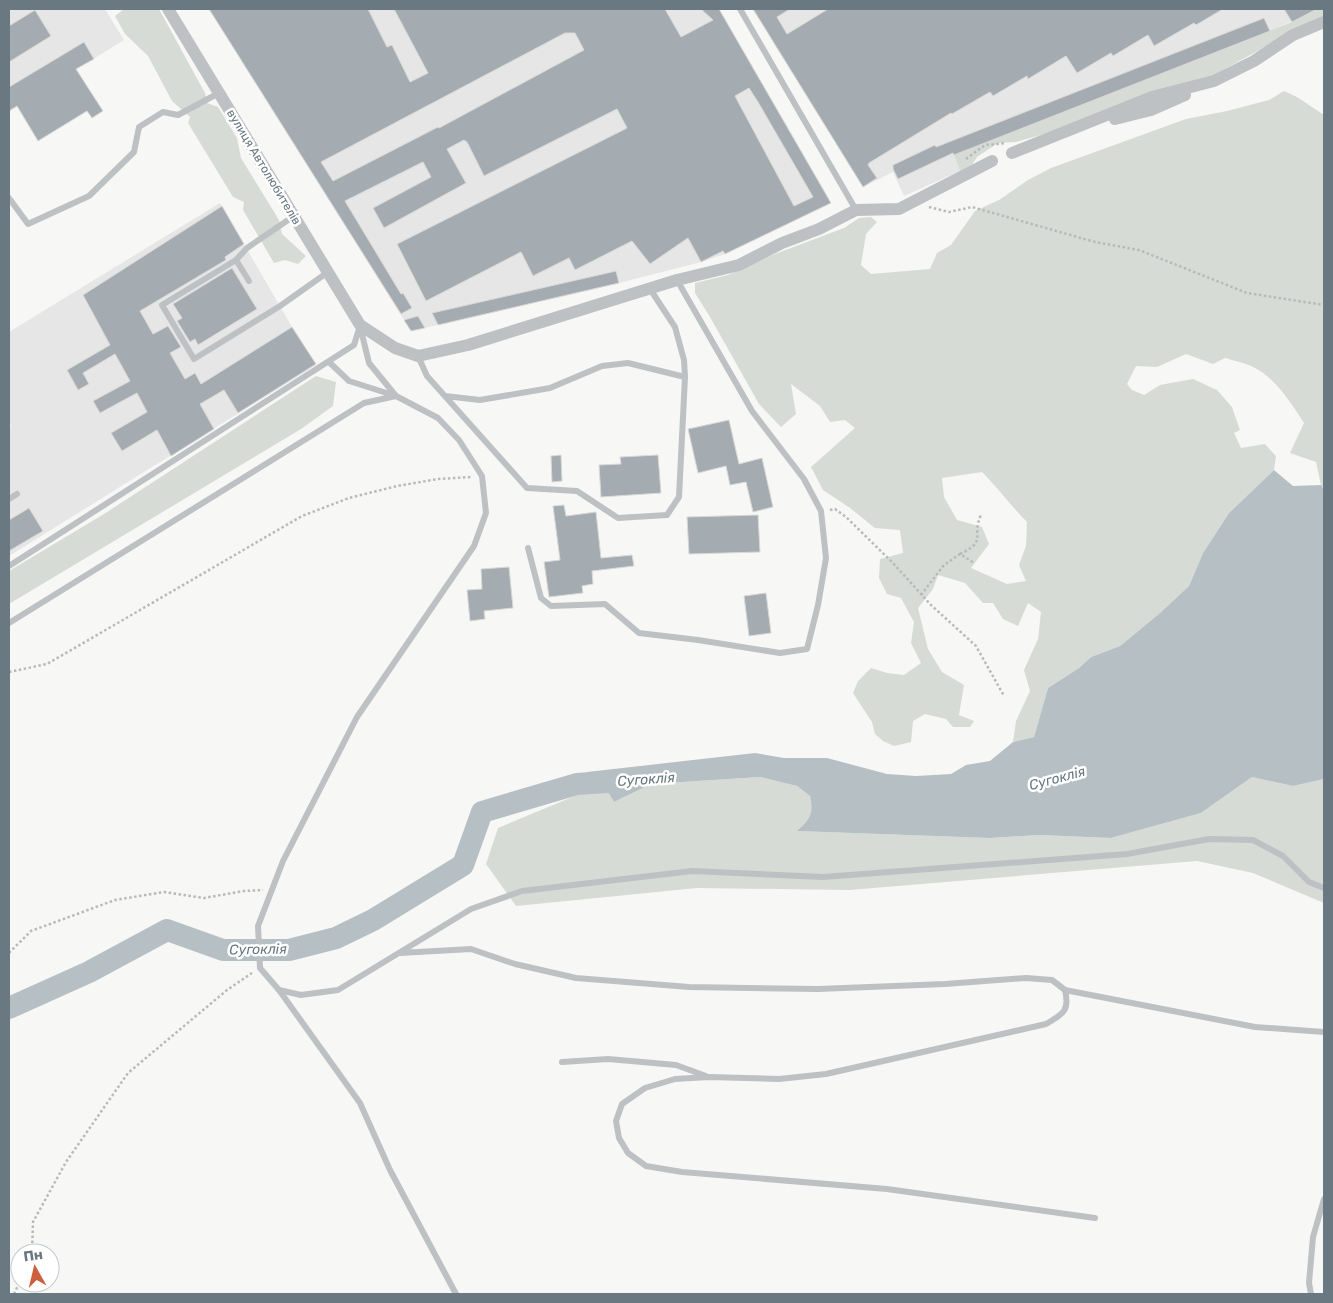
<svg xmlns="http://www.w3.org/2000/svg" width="1333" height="1303" viewBox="0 0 1333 1303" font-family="Rubik,sans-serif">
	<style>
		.built { fill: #e5e6e5 }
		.green { fill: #d7dbd5; fill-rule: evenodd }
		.water { fill: #b6c0c4 }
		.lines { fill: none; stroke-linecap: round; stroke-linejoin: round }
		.river { stroke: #b6c0c4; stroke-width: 22 }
		.building { fill: #a5acb1; stroke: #d9d9d7; fill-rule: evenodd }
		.path { stroke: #b7babc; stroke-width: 2.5; stroke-dasharray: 2.5 2.5; stroke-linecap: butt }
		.service { stroke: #bdc1c4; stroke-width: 6 }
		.minor { stroke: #bdc1c4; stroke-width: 12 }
		.labels { text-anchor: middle; stroke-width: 5; stroke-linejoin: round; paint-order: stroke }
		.street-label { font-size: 12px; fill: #6a7882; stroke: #fff }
		.water-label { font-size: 14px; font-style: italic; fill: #66777e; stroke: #fff }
	</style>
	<rect width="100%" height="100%" fill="#f7f7f5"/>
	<!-- built -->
	<g class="built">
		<path d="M9 9H105L124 40 9 111Z"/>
		<path d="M209 9H719L831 203 725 254 701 262 619 283 411 331Z"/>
		<path d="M758 9H1302L1306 15 1270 31 954 155 960 171 904 196 893 172 863 187 754 11Z"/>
		<path d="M220 203 292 327 316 365 9 556V428L11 426 9 422V332Z"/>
	</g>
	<!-- green -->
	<g class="green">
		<path d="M124 9H159L205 93 207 103 218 107 237 138 241 158 279 220 282 234 306 256 298 264 285 260 274 263 243 210 244 202 233 197 188 123 190 117 172 101 148 56 125 34 115 16Z"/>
		<path d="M1302 9H1324V17L1272 43 1212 76 1058 130 1016 142 998 143 977 157 972 165 960 171 954 155 1292 22 1305 15Z"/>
		<path d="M1284 91 1297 97 1324 115V490L1321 485 1316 462 1290 453 1304 423C1291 403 1277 380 1255 368 1246 363 1235 361 1225 358L1213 364 1186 354 1157 367 1136 366 1127 384 1132 390 1144 395 1160 385 1193 379 1217 390 1232 407 1240 430 1234 433 1241 448 1265 444 1276 456 1274 470 1229 513 1203 553 1189 586 1160 613 1120 646 1091 657 1079 668 1048 688 1034 737 1013 742 1016 721 1030 691 1024 670 1038 639 1041 612 1028 603 1018 626 1003 619 993 603H983L965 583 938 575 933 589 918 608 928 649 942 672 964 685 959 715 974 721 970 727H953L946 719 925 714 913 721 911 742 894 746 883 741 875 734 872 722 853 693 858 681 871 668 887 673 904 675 921 663 911 643 914 622 901 598 887 594 879 578 880 559 903 553 900 530 875 528 850 508 823 490 811 467 855 428 845 420 830 422 820 406 791 384 796 414 781 427 759 404 710 317 695 293V283L728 275 775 254 844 228 859 218 871 217 877 222 866 234 861 265 871 274 930 269 937 253 951 245 975 211 999 200 1028 180 1051 168 1186 119 1227 111 1269 100ZM982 472C998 488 1011 506 1027 522L1026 546 1019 565 1026 581 1007 584 971 568 989 544 982 527 957 520 944 497 942 478Z"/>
		<path d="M316 376 336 382 333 406 301 429 9 604V571L104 514Z"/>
		<path d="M760 777 797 786 810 796C815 817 809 817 798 831L990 838 1039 835 1111 838 1201 813 1252 777 1293 786 1324 779V903L1253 873 1197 861 849 890 697 888 516 906 486 864 498 828 582 793 605 787 614 802 651 784Z"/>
	</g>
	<!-- water -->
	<path class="water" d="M1274 470 1293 486 1321 485 1324 490V779L1293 786 1252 777 1201 813 1111 838 1039 835 990 838 797 831C810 819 814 814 810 796L797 786 760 777 651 784 614 802 605 787 582 793 577 784 587 772 755 753 784 758H827L887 774 916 776 951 774 966 765 990 761 1013 742 1034 737 1048 688 1079 668 1091 657 1120 646 1160 613 1189 586 1203 553 1229 513Z"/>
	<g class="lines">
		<!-- river -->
		<path class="river" d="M9 1008 89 972 167 930 223 950H289L336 938 373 920 463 865 482 812 577 784 606 782"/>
	</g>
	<!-- building -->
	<g class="building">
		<path d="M209 9H368L387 47 392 45 410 82 428 73 394 9H665L681 37 713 20 701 9H719L831 203 725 254 723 251 701 262 688 238 650 264 632 241 575 270 569 258 533 276 521 252 426 301 397 244 627 128 617 109 484 176 467 142 464 140 447 149 466 183 384 228 373 208 431 177 423 162 345 201 401 294 403 293 412 308 401 314ZM565 33H575L584 50 439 128 438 127 333 181 321 162ZM749 88 758 102 813 197 794 206 735 96Z"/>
		<path d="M753 9H790L777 17 787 34 828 9H1223L1196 25 1194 23 1154 46 1148 35 1113 56 1111 53 1077 73 1066 56 1028 79 1027 76 993 96 990 92 952 114 951 113 869 163 868 165 877 178 863 187Z"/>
		<path d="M1284 9H1317L1292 22Z"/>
		<path d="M35 10 51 36 9 62V26Z"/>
		<path d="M1264 18 1270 31 954 155 953 153 898 179 893 169V165L935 145 936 147Z"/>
		<path d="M84 42 94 59 76 69 103 111 92 118 87 111 38 141 17 106 9 111V87Z"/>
		<path d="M222 206 244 244 225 257 226 260 140 311 153 334 168 326 181 347 170 353 185 379 195 373 201 384 292 327 316 364 238 413 224 390 200 404 214 429 171 456 157 430 122 451 111 433 147 412 137 393 100 413 93 401 130 381 115 354 83 373 89 384 78 390 67 370 110 345 83 295Z"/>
		<path d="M232 268 257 309 198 345 195 339 190 342 177 321 182 318 173 304Z"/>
		<path d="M616 271 619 283 438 325 432 313Z"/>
		<path d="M418 316 425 328 411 331 404 320Z"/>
		<path d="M729 420 739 464 762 458 773 507 753 512 746 482 730 485 726 466 698 473 688 429Z"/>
		<path d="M561 455 562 481 552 482 551 456Z"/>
		<path d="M658 455 661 493 601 497 599 465 621 464 620 457Z"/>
		<path d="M564 505 566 516 596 512 601 558 632 555 634 566 592 571 593 584 582 586 583 593 549 597 544 562 560 560 553 506Z"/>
		<path d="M29 508 43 531 9 551V520Z"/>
		<path d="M758 515 760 552 689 554 687 517Z"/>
		<path d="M509 567 513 608 484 611 485 619 470 621 467 590 482 589 481 569Z"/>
		<path d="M766 593 771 633 749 636 744 596Z"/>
	</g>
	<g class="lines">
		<!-- path -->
		<g class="path">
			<path d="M966 159 985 145 1006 143"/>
			<path d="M929 207 949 212 972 207 1095 242 1139 250 1247 293 1324 305"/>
			<path d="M830 510 835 509 846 517 892 562 931 605 976 646 1004 696"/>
			<path d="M960 554C988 541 971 536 981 515"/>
			<path d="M921 595 944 565 960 554 974 563"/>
			<path d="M9 672 47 664 302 516 349 498 397 486 438 479 471 477"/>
			<path d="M9 953 31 931 115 900 164 892 204 898 244 891 263 890"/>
			<path d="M32 1253 33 1222 66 1162 128 1073 227 990 252 973"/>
			<path d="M14 1294 20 1281"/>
		</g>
		<!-- service -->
		<g class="service">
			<path d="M740 9 856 210"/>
			<path d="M9 198 28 224 89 196 134 152 139 127 163 112 178 115 219 93"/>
			<path d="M294 216 247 248 236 260 162 305 194 359 280 306 328 272"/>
			<path d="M236 260 249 281"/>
			<path d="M650 289 675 327 684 360 685 377"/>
			<path d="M360 326 369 363 396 396 438 418 459 440 482 476 486 513 474 546 357 717 283 861 258 926 260 968 279 990 301 995 338 990 471 909 522 891 692 871 823 877 1127 854 1209 839 1253 840 1283 856 1309 882 1324 888"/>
			<path d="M418 356 427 376 527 488 577 491 618 518 667 515 679 497 685 377 628 363 602 366 550 388 480 400 445 396"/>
			<path d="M9 499 17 494"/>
			<path d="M528 548 541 598 551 606 605 604 639 633 698 640 780 653 807 649 818 605 826 558 821 511 804 479 752 411 677 280"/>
			<path d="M9 566 354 345 360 326"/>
			<path d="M9 623 364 403 396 396 349 381 329 362"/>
			<path d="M400 953 471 949 515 964 576 978 689 987 818 989 945 984 1026 978 1052 980 1065 990C1070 1011 1063 1014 1046 1024L826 1074 779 1079 709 1077 675 1079 645 1088 622 1104 616 1121 619 1138 628 1153 646 1166 682 1172 887 1189 1095 1218"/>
			<path d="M279 990 360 1103 390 1170 456 1294"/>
			<path d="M1065 990 1255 1027 1324 1032"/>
			<path d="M562 1062 608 1059 676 1065 706 1076"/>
			<path d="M1311 1294 1309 1283 1313 1237 1324 1199"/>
		</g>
		<!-- minor -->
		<g class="minor">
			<path d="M168 9 360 325 395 348 418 356 468 345 677 280 739 265 782 243 819 229 856 210 899 209 992 161"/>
			<path d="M1115 119 1151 110 1185 95"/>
			<path d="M1012 153 1152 97 1214 81 1254 61 1293 35 1324 22"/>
		</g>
	</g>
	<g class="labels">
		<!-- street labels -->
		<g class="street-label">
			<text transform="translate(264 167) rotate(59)" y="4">вулиця Автолюбителів</text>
		</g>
		<!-- water labels -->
		<g class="water-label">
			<text transform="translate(1057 778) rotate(-15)" y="5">Сугоклія</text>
			<text transform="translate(646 779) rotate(-4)" y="5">Сугоклія</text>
			<text transform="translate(258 949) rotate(-1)" y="5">Сугоклія</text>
		</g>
	</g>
	<!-- border -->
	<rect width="1333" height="1303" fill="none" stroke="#6a7882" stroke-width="20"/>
	<!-- north arrow -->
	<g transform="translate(35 1268) rotate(352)"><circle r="24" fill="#ffffff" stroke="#c3c9cd"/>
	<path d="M0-4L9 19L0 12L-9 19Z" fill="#cd5e3f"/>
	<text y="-8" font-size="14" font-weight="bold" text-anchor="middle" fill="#6a7882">Пн</text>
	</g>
</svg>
